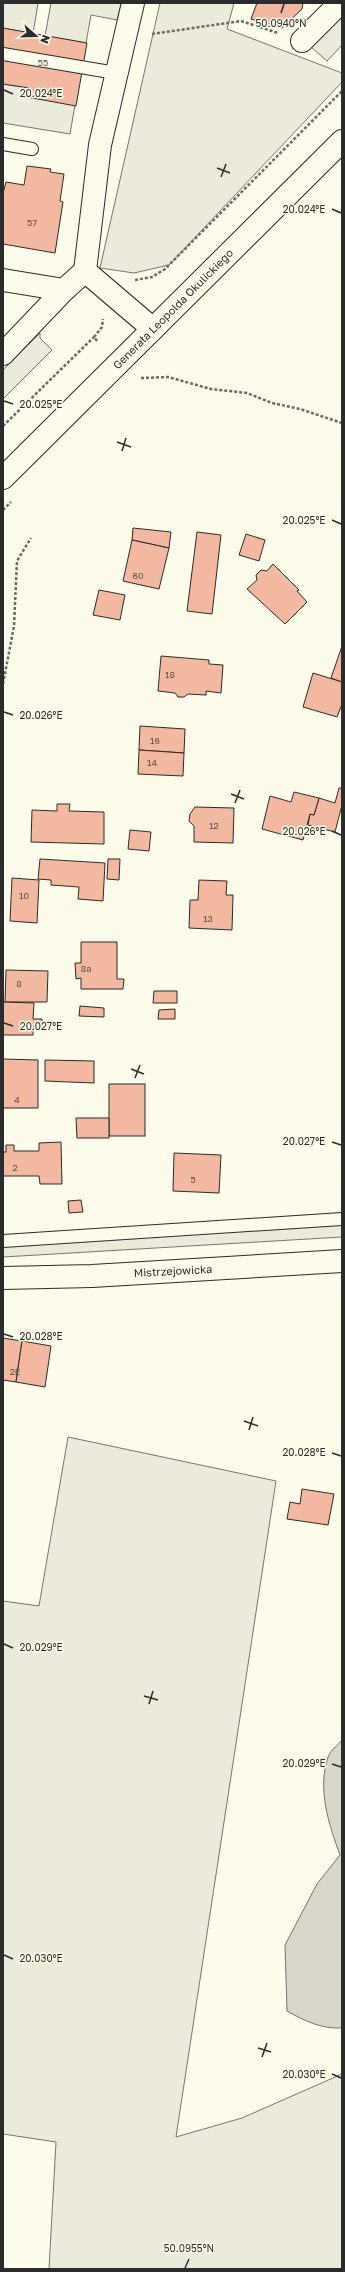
<svg xmlns="http://www.w3.org/2000/svg" width="345" height="2272" viewBox="0 0 345 2272" font-family="'Golos Text',sans-serif">
	<style>
		.green { fill: #ecebdb; stroke: #74746e }
		.parking { fill: #eceadb; stroke: #74746e }
		.water { fill: #d8d7c9; stroke: #74746e }
		.building { fill: #f2b8a0; stroke: #2b2b2b }
		.lines { fill: none; stroke-linecap: round; stroke-linejoin: round }
		.lane-casing { stroke: #2b2b2b; stroke-width: 14 }
		.street-casing { stroke: #2b2b2b; stroke-width: 24 }
		.secondary-casing { stroke: #2b2b2b; stroke-width: 24 }
		.path { stroke: #6a6964; stroke-width: 2.5; stroke-dasharray: 3 2; stroke-linecap: butt }
		.lane { stroke: #fdfbea; stroke-width: 12 }
		.street { stroke: #fdfbea; stroke-width: 22 }
		.secondary { stroke: #fdfbea; stroke-width: 22 }
		.ticks { fill: none; stroke: #2b2b2b; stroke-width: 1.5 }
		.labels { text-anchor: middle; stroke-width: 3; stroke-linejoin: round; paint-order: stroke }
		.number-label { font-size: 9px; fill: #5d4e48 }
		.street-label { font-size: 11px; fill: #2b2b2b; stroke: #fdfbea }
		.ticks-label { font-size: 10px; text-anchor: middle; fill: #2b2b2b; stroke: #fdfbea; stroke-width: 3; stroke-linejoin: round; paint-order: stroke }
	</style>
	<rect width="100%" height="100%" fill="#fdfbea"/>
	<!-- green -->
	<g class="green">
		<path d="M3 3H38L33 34 3 28Z"/>
		<path d="M51 3H120L121 5 117 20 91 15 86 43 45 36Z"/>
		<path d="M160 3H234L227 29 342 73V82L169 265 134 273 100 268Z"/>
		<path d="M3 84 29 88 28 97 75 105 70 134 3 123Z"/>
		<path d="M342 1225V1237L3 1257V1246Z"/>
		<path d="M68 1437 276 1481 176 2137 242 2118 342 2074V2269H49L56 2142 3 2134V1601L39 1606Z"/>
	</g>
	<!-- parking -->
	<g class="parking">
		<path d="M342 15V45L327 61 311 47Z"/>
		<path d="M40 333V338L52 350 3 399V370Z"/>
	</g>
	<!-- water -->
	<path class="water" d="M342 1740V2028C321 2029 305 2021 287 2011L285 1945 317 1884 340 1855C329 1825 317 1789 328 1757 330 1751 338 1745 342 1740Z"/>
	<!-- building -->
	<g class="building">
		<path d="M257 3H303L302 9 282 28 251 19Z"/>
		<path d="M3 28 87 43 76 106 27 97 29 88 3 84Z"/>
		<path d="M27 166 51 169 50 172 64 174 60 201 63 202 55 253 3 244V193L6 182 24 185Z"/>
		<path d="M133 528 171 532 169 548 132 540Z"/>
		<path d="M197 532 221 535 212 614 187 611Z"/>
		<path d="M246 534 265 540 259 561 239 555Z"/>
		<path d="M132 540 169 548 159 589 123 581Z"/>
		<path d="M273 564 299 590 297 591 307 602 285 624 247 589 257 580 256 575 261 570 267 571Z"/>
		<path d="M99 590 125 595 120 620 93 615Z"/>
		<path d="M342 646V682L331 678Z"/>
		<path d="M161 656 209 660V664L223 665 221 693 206 691V695L188 694 184 697H178L175 693 158 691Z"/>
		<path d="M313 673 342 682V704L337 717 303 707Z"/>
		<path d="M140 726 185 729 184 753 139 750Z"/>
		<path d="M139 750 184 753 183 776 138 774Z"/>
		<path d="M339 788H342V805L335 832 308 825 310 814 314 815 319 798 335 803Z"/>
		<path d="M294 792 319 798 314 815 310 814 303 840 262 829 270 796 291 802Z"/>
		<path d="M57 804H70L69 811 104 812V844L31 842 32 810 57 811Z"/>
		<path d="M195 807 234 808 233 843 194 842V826L189 821 190 814Z"/>
		<path d="M130 830 151 832 149 851 128 849Z"/>
		<path d="M40 859 105 863 103 901 78 899 79 887 51 885V880L38 879Z"/>
		<path d="M108 859H120L119 880 107 879Z"/>
		<path d="M12 878 39 880 37 923 10 921Z"/>
		<path d="M199 880 227 881 226 895H233L232 930 189 928 190 900H198Z"/>
		<path d="M81 942H117V979H124L123 989H81V978L76 979 75 963H81Z"/>
		<path d="M6 970 48 971 47 1002H5Z"/>
		<path d="M154 991H177V1003H153Z"/>
		<path d="M3 1002 34 1003 33 1019H42V1027H33V1035H3Z"/>
		<path d="M80 1006 104 1008V1017L79 1016Z"/>
		<path d="M175 1009V1019H158L159 1010Z"/>
		<path d="M3 1059 38 1060V1108H3Z"/>
		<path d="M45 1060 94 1061V1083L45 1081Z"/>
		<rect x="109" y="1084" width="36" height="52"/>
		<path d="M76 1118H109V1138H77Z"/>
		<path d="M61 1142 62 1184H40L39 1176H3V1152H6V1145H14V1151H39V1143Z"/>
		<path d="M174 1153 221 1155 219 1193 173 1191Z"/>
		<path d="M81 1200 83 1212 69 1213 68 1201Z"/>
		<path d="M3 1338 22 1341 16 1382 3 1380Z"/>
		<path d="M22 1341 51 1346 45 1387 16 1382Z"/>
		<path d="M302 1489 334 1494 328 1525 287 1519 290 1502 300 1504Z"/>
	</g>
	<g class="lines">
		<defs>
			<g id="lane">
				<path d="M3 54 116 73"/>
				<path d="M3 144 32 149"/>
				<path d="M3 1241 342 1219"/>
			</g>
			<g id="street">
				<path d="M302 41 340 3"/>
				<path d="M85 271 153 329"/>
				<path d="M3 280 64 290"/>
				<path d="M3 354 64 290 85 271 100 145 133 3"/>
			</g>
			<g id="secondary">
				<path d="M3 478 342 141"/>
				<path d="M3 1278 92 1276 342 1261"/>
			</g>
		</defs>
		<!-- lane casing -->
		<use href="#lane" class="lane-casing"/>
		<!-- street casing -->
		<use href="#street" class="street-casing"/>
		<!-- secondary casing -->
		<use href="#secondary" class="secondary-casing"/>
		<!-- path -->
		<g class="path">
			<path d="M152 34 241 21 278 33"/>
			<path d="M135 280 152 277 165 269 342 91"/>
			<path d="M97 341 94 337 102 327 103 319"/>
			<path d="M141 378 168 377 211 389 247 393 272 403 300 409 342 423"/>
			<path d="M3 426 94 337"/>
			<path d="M3 510 11 502"/>
			<path d="M3 684 14 626 17 561 31 538"/>
		</g>
		<!-- lane -->
		<use href="#lane" class="lane"/>
		<!-- street -->
		<use href="#street" class="street"/>
		<!-- secondary -->
		<use href="#secondary" class="secondary"/>
	</g>
	<!-- ticks -->
	<path class="ticks" d="M281 13 284 4M4 90 13 94M217 168 230 173M221 177 226 164M332 209 341 213M4 401 13 404M117 442 131 447M122 451 126 438M332 520 341 524M4 712 13 715M231 794 244 799M235 803 240 790M332 831 341 835M4 1023 13 1026M131 1069 144 1074M135 1078 140 1065M332 1142 341 1145M4 1334 13 1337M244 1421 258 1426M249 1430 253 1417M332 1453 341 1456M4 1644 13 1648M144 1696 158 1700M149 1704 153 1691M332 1764 341 1767M4 1955 13 1959M258 2048 271 2052M262 2057 267 2043M332 2074 341 2078M185 2268 189 2259"/>
	<g class="labels">
		<!-- number labels -->
		<g class="number-label">
			<text x="43" y="66">55</text>
			<text x="32" y="226">57</text>
			<text x="138" y="579">60</text>
			<text x="170" y="678">18</text>
			<text x="155" y="744">16</text>
			<text x="152" y="766">14</text>
			<text x="214" y="829">12</text>
			<text x="24" y="899">10</text>
			<text x="208" y="922">13</text>
			<text x="86" y="972">8a</text>
			<text x="19" y="987">8</text>
			<text x="17" y="1103">4</text>
			<text x="15" y="1171">2</text>
			<text x="193" y="1183">5</text>
			<text x="15" y="1375">2E</text>
		</g>
		<!-- street labels -->
		<g class="street-label">
			<text transform="translate(173 309) rotate(-45)" y="4">Generała Leopolda Okulickiego</text>
			<text transform="translate(173 1271) rotate(-3)" y="4">Mistrzejowicka</text>
		</g>
	</g>
	<g class="ticks-label">
		<text x="281" y="27">50.0940°N</text>
		<text x="41" y="97">20.024°E</text>
		<text x="304" y="213">20.024°E</text>
		<text x="41" y="408">20.025°E</text>
		<text x="304" y="524">20.025°E</text>
		<text x="41" y="719">20.026°E</text>
		<text x="304" y="835">20.026°E</text>
		<text x="41" y="1030">20.027°E</text>
		<text x="304" y="1145">20.027°E</text>
		<text x="41" y="1340">20.028°E</text>
		<text x="304" y="1456">20.028°E</text>
		<text x="41" y="1651">20.029°E</text>
		<text x="304" y="1767">20.029°E</text>
		<text x="41" y="1962">20.030°E</text>
		<text x="304" y="2078">20.030°E</text>
		<text x="189" y="2252">50.0955°N</text>
	</g>
	<!-- border -->
	<rect width="345" height="2272" fill="none" stroke="#2b2b2b" stroke-width="8"/>
	<!-- north arrow -->
	<g transform="translate(36 36) rotate(110)" stroke="#fdfbea" stroke-width="3" paint-order="stroke">
	<path d="M0-3L7 15L0 10L-7 15Z" fill="#2b2b2b"/>
	<text y="-6" font-size="11" font-weight="bold" text-anchor="middle" fill="#2b2b2b">N</text>
	</g>
</svg>
